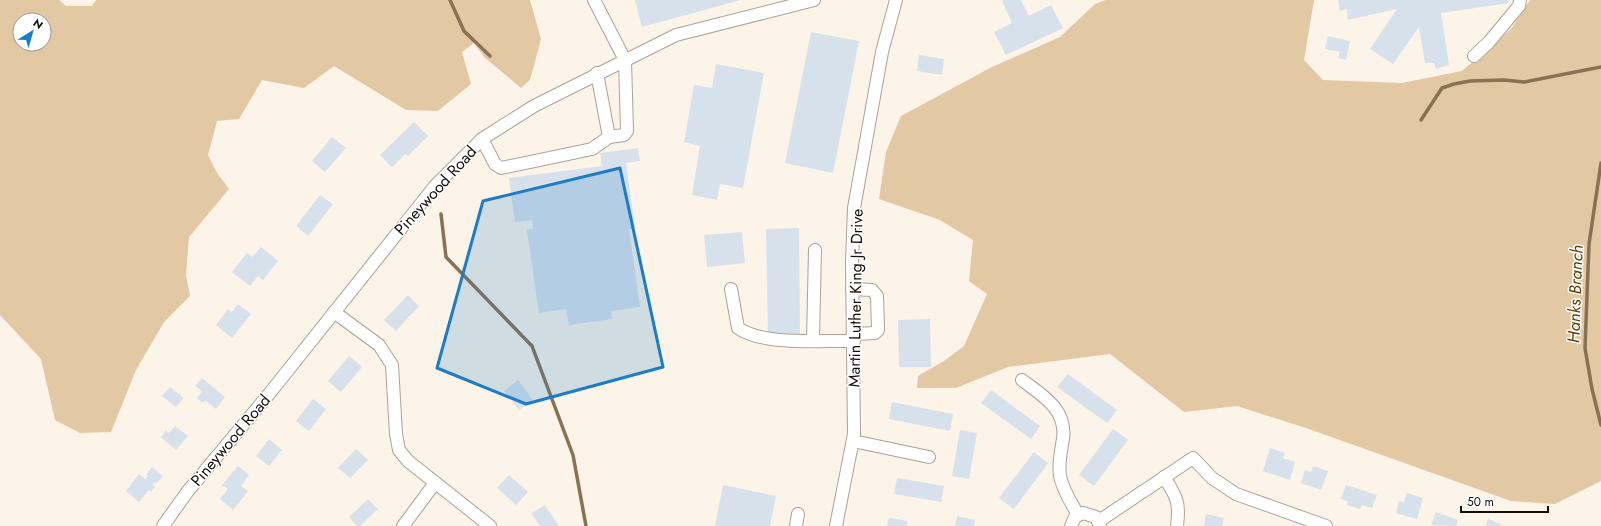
<svg xmlns="http://www.w3.org/2000/svg" width="1601" height="526" viewBox="0 0 1601 526" font-family="Jost,sans-serif">
	<style>
		.green { fill: #e2c8a3; fill-rule: evenodd }
		.lines { fill: none; stroke-linecap: round; stroke-linejoin: round }
		.stream { stroke: #887252; stroke-width: 3.5 }
		.building { fill: #d7e1eb }
		.minor-casing { stroke: #aba399; stroke-width: 14 }
		.minor { stroke: #fff; stroke-width: 12 }
		.marked { fill: #1d7cc8; fill-opacity: 0.2; stroke: #1d7cc8; stroke-width: 3; stroke-linejoin: round }
		.labels { text-anchor: middle; stroke-width: 3; stroke-linejoin: round; paint-order: stroke }
		.street-label { font-size: 16px; fill: #110e0a; stroke: #fff }
		.water-label { font-size: 17px; font-style: italic; fill: #5c3d03; stroke: #fff }
	</style>
	<rect width="100%" height="100%" fill="#fcf4e8"/>
	<!-- green -->
	<g class="green">
		<path d="M0 0H59L66 6H92L96 0H530L541 39 530 80 521 88 484 57 474 43 462 52 471 84 438 111 406 110 334 66 304 88 262 80 239 119 217 121 208 155 217 173 229 189 189 237 186 275 190 296 164 322 136 370 111 432 80 433 55 420 41 359 0 315ZM20 20H44V44H20Z"/>
		<path d="M1106 0H1314L1304 60 1323 80 1402 83 1462 71 1511 29 1530 0H1601V481L1555 504 1511 501 1306 428 1237 406 1184 412 1110 354 1008 367 956 388H917L918 376 944 361 964 346 987 294 969 281 973 240 940 220 879 199 886 152 901 116 992 67 1060 37 1095 4Z"/>
	</g>
	<g class="lines">
		<!-- stream -->
		<g class="stream">
			<path d="M450 0 464 31 490 56"/>
			<path d="M1421 120 1442 88 1454 84 1470 81 1504 80 1524 82 1601 67"/>
			<path d="M1601 163 1589 244 1585 348 1592 389 1601 425"/>
			<path d="M441 214 446 257 532 346 573 455 586 526"/>
		</g>
	</g>
	<!-- building -->
	<g class="building">
		<path d="M635 0H741L642 27Z"/>
		<path d="M1004 0H1021L1029 16 1051 5 1063 28 1006 55 994 32 1012 23 1002 1Z"/>
		<path d="M1338 0H1508L1509 3 1441 13 1449 65 1436 69 1434 63H1425L1419 27 1393 64 1370 49 1397 9 1348 20 1347 9 1340 11Z"/>
		<path d="M811 32 859 41 833 173 785 163Z"/>
		<path d="M1328 36 1350 41 1346 60 1338 58 1340 52 1325 49Z"/>
		<path d="M919 55 944 59 942 75 917 71Z"/>
		<path d="M716 64 764 73 743 188 720 184 717 200 692 195 700 146 684 142 694 85 712 88Z"/>
		<path d="M414 122 428 136 408 156 405 154 392 167 380 155Z"/>
		<path d="M332 137 346 148 325 172 312 161Z"/>
		<path d="M638 148 640 161 626 163 635 228 629 229 640 307 611 311 612 319 569 325 566 309 539 313 527 230 533 229 532 220 515 222 509 178 602 166 600 153Z"/>
		<path d="M320 195 333 204 308 236 296 226Z"/>
		<path d="M799 228 800 334H768L766 229Z"/>
		<path d="M742 232 745 263 707 267 704 235Z"/>
		<path d="M261 247 278 261 263 280 258 276 250 286 232 272 247 253 252 257Z"/>
		<path d="M408 295 419 306 396 331 384 320Z"/>
		<path d="M238 304 251 314 232 338 216 325 228 309 232 312Z"/>
		<path d="M930 319 931 367H899L898 320Z"/>
		<path d="M349 356 362 367 341 392 328 381Z"/>
		<path d="M1068 374 1117 410 1107 423 1057 387Z"/>
		<path d="M202 378 225 397 216 409 205 400 203 403 197 398 202 391 195 386Z"/>
		<path d="M518 380 533 400 519 410 504 391Z"/>
		<path d="M170 387 184 398 176 407 162 396Z"/>
		<path d="M991 390 1040 426 1031 439 981 403Z"/>
		<path d="M313 399 326 409 309 431 296 421Z"/>
		<path d="M892 402 953 414 950 431 889 419Z"/>
		<path d="M175 426 188 436 176 450 161 437 166 430 169 433Z"/>
		<path d="M1113 429 1128 440 1094 486 1079 475Z"/>
		<path d="M960 430 977 433 969 479 952 476Z"/>
		<path d="M269 439 282 450 269 466 256 456Z"/>
		<path d="M1270 448 1285 453 1283 458 1295 462 1290 480 1263 471Z"/>
		<path d="M356 449 368 460 350 478 338 468Z"/>
		<path d="M1034 452 1048 463 1014 509 999 498Z"/>
		<path d="M238 466 249 475 241 486 248 491 233 510 220 499 228 489 222 485Z"/>
		<path d="M1313 466 1328 471 1321 490 1301 483 1305 470 1311 472Z"/>
		<path d="M152 467 163 476 157 483 155 482 152 485 155 487 151 492 149 490 139 502 126 491 139 474 145 479 148 476 146 475Z"/>
		<path d="M509 475 528 492 516 505 497 488Z"/>
		<path d="M897 478 944 486 941 502 894 494Z"/>
		<path d="M723 485 776 496 770 526H715Z"/>
		<path d="M1346 485 1377 495 1372 508 1362 505 1360 509 1347 505 1348 501 1341 499Z"/>
		<path d="M1407 493 1423 498 1417 519 1396 513 1399 501 1404 502Z"/>
		<path d="M368 499 378 509 360 526H357L349 517Z"/>
		<path d="M545 505 559 526H540L531 513Z"/>
		<path d="M1436 512 1458 520 1456 526 1431 525Z"/>
		<path d="M1206 514 1224 518 1222 526H1204Z"/>
		<path d="M957 516 975 520 974 526H955Z"/>
		<path d="M889 518 907 521V526H887Z"/>
		<path d="M1488 519 1501 524 1500 526H1486Z"/>
	</g>
	<g class="lines">
		<defs>
			<g id="minor">
				<path d="M594 0 625 60 627 131 624 135 609 137 597 73"/>
				<path d="M1474 56 1489 42 1519 6 1520 0"/>
				<path d="M482 139 495 164 501 168 592 149 609 137"/>
				<path d="M731 289 738 328C764 346 822 340 854 341"/>
				<path d="M852 289 872 290 877 296 878 330 875 333 854 334"/>
				<path d="M334 312 379 345 392 365 396 434 399 450 408 461 490 526"/>
				<path d="M813 340 815 250"/>
				<path d="M1022 380C1043 396 1067 409 1063 439 1061 451 1058 464 1060 476 1063 491 1071 502 1078 515"/>
				<path d="M853 441 929 457"/>
				<path d="M1164 477C1177 497 1180 503 1177 526"/>
				<path d="M1099 521 1193 458 1212 478 1236 494 1326 526"/>
				<path d="M163 526 188 491 269 394 435 186 482 139 534 106 676 35 814 0"/>
				<path d="M403 526 435 483"/>
				<path d="M796 526 798 514"/>
				<path d="M836 526 854 434 852 262 854 208 882 52 896 0"/>
				<path d="M1071 526 1075 517 1083 513 1096 517 1100 526"/>
			</g>
		</defs>
		<!-- minor casing -->
		<use href="#minor" class="minor-casing"/>
		<!-- minor -->
		<use href="#minor" class="minor"/>
	</g>
	<!-- marked area -->
	<path class="marked" d="M620 168 663 367 526 404 437 368 483 201Z"/>
	<g class="labels">
		<!-- street labels -->
		<g class="street-label">
			<text transform="translate(435 190) rotate(-48)" y="6">Pineywood Road</text>
			<text transform="translate(855 298) rotate(-89)" y="6">Martin Luther King Jr Drive</text>
			<text transform="translate(230 440) rotate(-50)" y="6">Pineywood Road</text>
		</g>
		<!-- water labels -->
		<g class="water-label">
			<text transform="translate(1575 294) rotate(-88)" y="6">Hanks Branch</text>
		</g>
	</g>
	<!-- north arrow -->
	<g transform="translate(32 32) rotate(37)"><circle r="19" fill="#ffffff" stroke="#a09f9d"/>
	<path d="M0-3L7 15L0 10L-7 15Z" fill="#1d7cc8"/>
	<text y="-6" font-size="11" font-weight="bold" text-anchor="middle" fill="#110e0a">N</text>
	</g>
	<!-- scale -->
	<path d="M1461 506v6h87v-6" fill="none" stroke="#110e0a" stroke-width="2"/>
	<text x="1467" y="506" font-size="12" fill="#110e0a" stroke="#ffffff" stroke-width="3" paint-order="stroke">50 m</text>
</svg>
